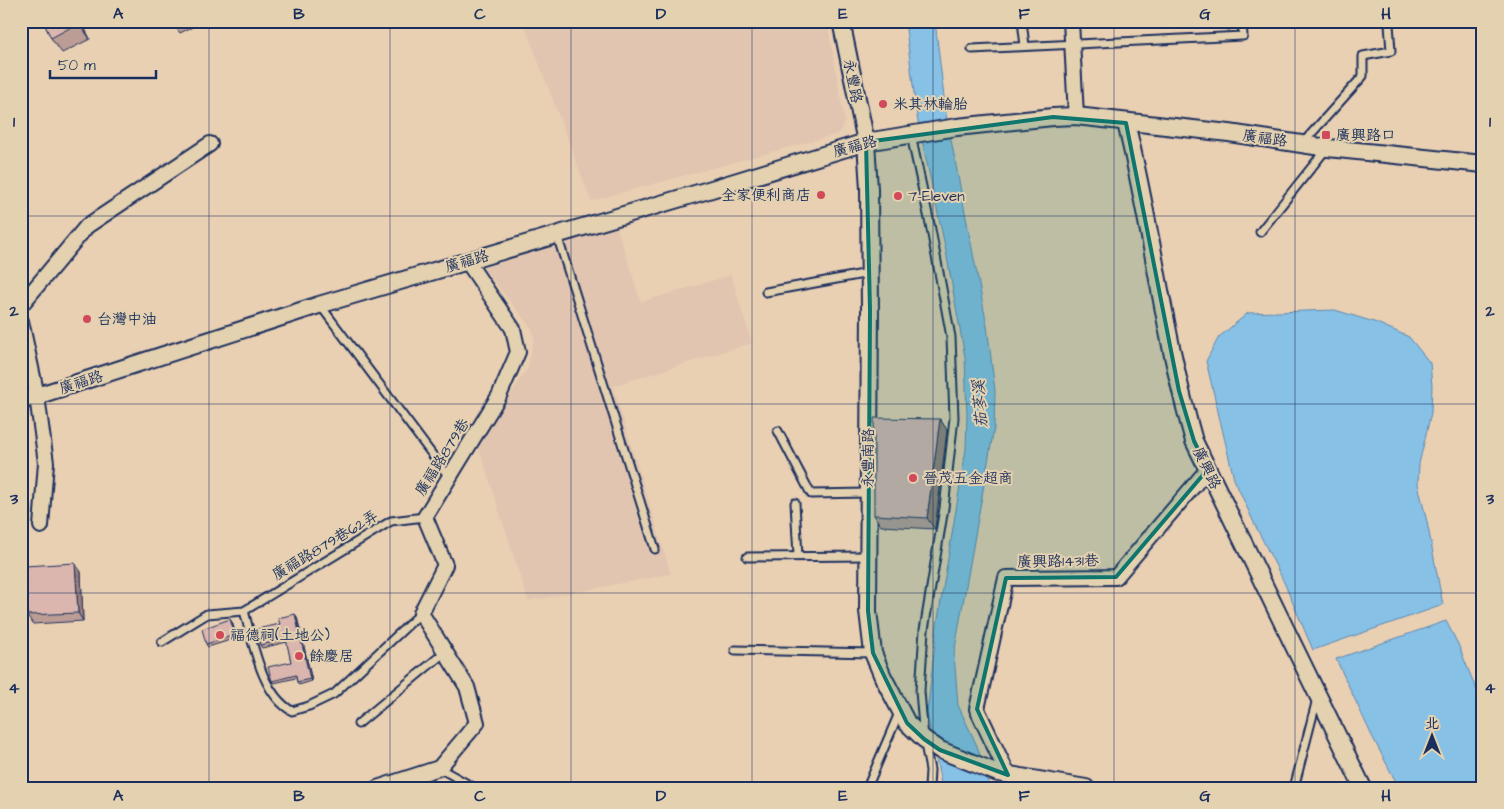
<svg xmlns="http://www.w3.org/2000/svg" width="1504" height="809" viewBox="0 0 1504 809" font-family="'Architects Daughter','LXGW WenKai TC',sans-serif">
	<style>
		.built { fill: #e1c5b0 }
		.water { fill: #87c1e6; stroke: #5c87b0 }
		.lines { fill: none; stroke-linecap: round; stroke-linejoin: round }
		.service-casing { stroke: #1b2f5e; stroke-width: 11 }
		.minor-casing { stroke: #1b2f5e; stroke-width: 18 }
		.tertiary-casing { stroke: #1b2f5e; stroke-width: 20 }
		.service { stroke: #e4d1af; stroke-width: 7 }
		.minor { stroke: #e4d1af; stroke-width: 14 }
		.tertiary { stroke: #e4d1af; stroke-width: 16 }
		.wall { fill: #bb9d96; stroke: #1b2f5e }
		.shaded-wall { fill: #997f7a; stroke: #1b2f5e }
		.building { fill: #dab6af; stroke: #1b2f5e }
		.marked { fill: #0f766e; fill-opacity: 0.2; stroke: #0f766e; stroke-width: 4; stroke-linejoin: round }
		.grid { fill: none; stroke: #1b2f5e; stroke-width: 1; stroke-opacity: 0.55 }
		.poi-dot { fill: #d1495b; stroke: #e4d1af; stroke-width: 2 }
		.labels { text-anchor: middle; stroke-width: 4; stroke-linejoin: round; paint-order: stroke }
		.street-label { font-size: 15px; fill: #1b2f5e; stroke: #e4d1af }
		.poi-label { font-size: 15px; fill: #1b2f5e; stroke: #e4d1af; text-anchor: start }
		.water-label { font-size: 16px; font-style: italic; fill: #263e6c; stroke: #e4d1af }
		.neatline { fill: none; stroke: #1b2f5e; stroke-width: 2 }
		.grid-label { font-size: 16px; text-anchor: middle; font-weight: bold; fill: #1b2f5e }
	</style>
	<rect width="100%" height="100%" fill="#ead0b3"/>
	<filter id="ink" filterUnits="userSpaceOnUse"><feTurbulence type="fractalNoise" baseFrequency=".02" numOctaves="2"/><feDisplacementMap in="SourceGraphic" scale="10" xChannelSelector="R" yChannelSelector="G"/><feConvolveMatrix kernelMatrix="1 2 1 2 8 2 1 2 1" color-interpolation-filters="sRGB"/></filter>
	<g filter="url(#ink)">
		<!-- built -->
		<g class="built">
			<path d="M523 21H827L845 122 838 134 591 201Z"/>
			<path d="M617 227 641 302 731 275 752 343 613 386 671 574 528 601 478 445 528 367 534 339 532 329 483 268Z"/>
		</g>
		<!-- water -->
		<g class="water">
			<path d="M905 21H935L946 114 987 326 995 391 994 428 954 654 958 705 977 746 991 788H942L927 714 937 625 966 449 967 415 965 357 945 246 917 117Z"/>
			<path d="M1335 310 1377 323 1409 337 1430 363 1432 386 1431 413 1419 464 1418 484 1427 522 1443 605 1313 650 1283 580 1255 525 1234 479 1206 361 1219 337 1248 313Z"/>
			<path d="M1446 621 1458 644 1483 706V788H1402L1395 780 1371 734 1336 659Z"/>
		</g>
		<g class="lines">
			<defs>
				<g id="service">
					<path d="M1022 21 1025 46"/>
					<path d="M972 49 1243 36 1242 21"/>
					<path d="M911 135 930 224 951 337 954 418 944 508 924 630 920 691 924 739 930 770 929 788"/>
					<path d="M1302 144 1363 76V56L1391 51 1389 24 1392 21"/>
					<path d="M1260 232 1327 148"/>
					<path d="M557 235 655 549"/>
					<path d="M766 292 869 273"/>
					<path d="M320 305 449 477"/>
					<path d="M778 431 811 494 868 493"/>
					<path d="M795 503 798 556"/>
					<path d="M747 557 868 556"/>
					<path d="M244 611C253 642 261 694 292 711L309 706 334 694 421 613"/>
					<path d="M162 642 207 614 244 611 391 521 425 517"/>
					<path d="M735 650 873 653"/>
					<path d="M358 724 445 652"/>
					<path d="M439 768 475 788"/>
					<path d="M867 788 899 713"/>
					<path d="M1294 788 1317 699"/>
				</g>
				<g id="minor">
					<path d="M1071 21 1076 116"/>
					<path d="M21 305 87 226 210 144"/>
					<path d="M21 321 37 396 46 463 41 526"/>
					<path d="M1008 775 977 709 1006 578 1116 577 1208 469"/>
					<path d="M377 788 439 768 477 723 467 687 421 613 445 565 425 517 499 396 518 352 513 329 467 261"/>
				</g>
				<g id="tertiary">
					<path d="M841 21 866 142 869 189 870 310 868 611 873 653 883 677 907 723 924 739 940 750 998 773 1086 788"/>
					<path d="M1126 123C1152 228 1164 337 1194 441L1363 788"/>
					<path d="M21 401 319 305 705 191 866 142 957 127 1053 117 1076 116 1229 133 1328 148 1483 164"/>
				</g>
			</defs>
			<!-- service casing -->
			<use href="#service" class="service-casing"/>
			<!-- minor casing -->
			<use href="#minor" class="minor-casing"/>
			<!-- tertiary casing -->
			<use href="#tertiary" class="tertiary-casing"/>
			<!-- service -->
			<use href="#service" class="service"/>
			<!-- minor -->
			<use href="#minor" class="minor"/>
			<!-- tertiary -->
			<use href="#tertiary" class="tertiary"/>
		</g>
		<!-- wall -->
		<g class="wall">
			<path d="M43 21H81L90 39 62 53 51 38Z"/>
			<path d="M171 21H205L180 33Z"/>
			<path d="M940 419 947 430 935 529 881 526 874 515Z"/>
			<path d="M75 563 81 572 83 621 33 624 27 615Z"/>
			<path d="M295 614 297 617 312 681 299 685 297 682 296 678 274 683 272 681 291 662 287 642 262 648 260 645 280 624Z"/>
			<path d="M232 622 237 638 208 647 206 644Z"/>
		</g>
		<!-- shaded-wall -->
		<g class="shaded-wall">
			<path d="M78 21H81L90 39 79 23Z"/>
			<path d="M940 419 947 430 935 529 927 518Z"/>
			<path d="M75 563 81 572 83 621 78 613Z"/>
			<path d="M295 614 297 617 312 681 310 679Z"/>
			<path d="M230 619 232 622 237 638 235 635Z"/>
		</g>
		<!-- building -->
		<g class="building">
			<path d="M43 21H78L79 23 51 38Z"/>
			<path d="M874 418 940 419 927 518 874 515Z"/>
			<path d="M75 563 78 613 27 615 25 566Z"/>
			<path d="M295 614 310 679 297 682 296 675 272 681 268 667 291 662 286 639 260 645 257 629 280 624 278 618Z"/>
			<path d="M230 619 235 635 206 644 202 629Z"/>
		</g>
	</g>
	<!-- marked area -->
	<path class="marked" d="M1053 117 1126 123 1179 391 1194 441 1208 469 1116 577 1006 578 977 709 1008 775 940 750 924 739 907 723 873 653 868 611 870 310 866 142Z"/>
	<!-- grid -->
	<path class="grid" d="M209 21V788M390 21V788M571 21V788M752 21V788M933 21V788M1114 21V788M1295 21V788M21 216H1483M21 404H1483M21 593H1483"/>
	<!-- markers -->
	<g class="poi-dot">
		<circle cx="883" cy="104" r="5"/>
		<rect x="1321" y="130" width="10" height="10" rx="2.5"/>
		<circle cx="821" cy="195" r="5"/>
		<circle cx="898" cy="196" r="5"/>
		<circle cx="87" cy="319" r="5"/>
		<circle cx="913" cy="478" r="5"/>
		<circle cx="220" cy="635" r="5"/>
		<circle cx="299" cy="656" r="5"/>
	</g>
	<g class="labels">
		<!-- street labels -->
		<g class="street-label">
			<text transform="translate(853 81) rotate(79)" y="5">永豐路</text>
			<text transform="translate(1265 138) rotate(8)" y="5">廣福路</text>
			<text transform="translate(855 146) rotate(-15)" y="5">廣福路</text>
			<text transform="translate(467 261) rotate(-16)" y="5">廣福路</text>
			<text transform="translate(81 382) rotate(-18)" y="5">廣福路</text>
			<text transform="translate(442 457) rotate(-58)" y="5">廣福路879巷</text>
			<text transform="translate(868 458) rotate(-90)" y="5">永豐南路</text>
			<text transform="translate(1207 468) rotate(64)" y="5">廣興路</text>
			<text transform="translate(325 545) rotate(-31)" y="5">廣福路879巷62弄</text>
			<text transform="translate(1058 561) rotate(-1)" y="5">廣興路1431巷</text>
		</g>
		<!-- poi labels -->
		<g class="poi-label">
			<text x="893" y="109">米其林輪胎</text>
			<text x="1336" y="140">廣興路口</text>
			<text x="811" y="200" text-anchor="end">全家便利商店</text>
			<text x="908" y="201">7-Eleven</text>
			<text x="97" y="324">台灣中油</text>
			<text x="923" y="483">晉茂五金超商</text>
			<text x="230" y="640">福德祠(土地公)</text>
			<text x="309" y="661">餘慶居</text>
		</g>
		<!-- water labels -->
		<g class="water-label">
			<text transform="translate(979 404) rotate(-94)" y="6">茄苳溪</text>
		</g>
	</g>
	<!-- margin -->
	<rect width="1504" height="809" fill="none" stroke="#e4d1af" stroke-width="55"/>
	<!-- north arrow -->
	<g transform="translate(1432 736)" stroke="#e4d1af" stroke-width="4" paint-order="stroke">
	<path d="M0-4L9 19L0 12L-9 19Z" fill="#1b2f5e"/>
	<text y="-8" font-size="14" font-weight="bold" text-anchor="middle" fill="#1b2f5e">北</text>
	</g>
	<!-- scale -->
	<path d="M50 70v8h106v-8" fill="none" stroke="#1b2f5e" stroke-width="2.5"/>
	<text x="58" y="70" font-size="15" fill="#1b2f5e" stroke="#e4d1af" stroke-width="4" paint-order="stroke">50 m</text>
	<rect x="28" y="28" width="1448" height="754" class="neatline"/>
	<g class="grid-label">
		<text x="118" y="19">A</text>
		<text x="299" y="19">B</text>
		<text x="480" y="19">C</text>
		<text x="661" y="19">D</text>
		<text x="843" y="19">E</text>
		<text x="1024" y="19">F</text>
		<text x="1205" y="19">G</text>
		<text x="1386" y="19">H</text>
		<text x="14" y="127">1</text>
		<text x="1490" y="127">1</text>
		<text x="14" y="316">2</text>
		<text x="1490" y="316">2</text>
		<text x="14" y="504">3</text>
		<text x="1490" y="504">3</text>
		<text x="14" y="693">4</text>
		<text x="1490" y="693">4</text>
		<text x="118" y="801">A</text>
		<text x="299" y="801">B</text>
		<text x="480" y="801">C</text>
		<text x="661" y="801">D</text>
		<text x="843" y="801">E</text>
		<text x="1024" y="801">F</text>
		<text x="1205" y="801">G</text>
		<text x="1386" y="801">H</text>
	</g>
</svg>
